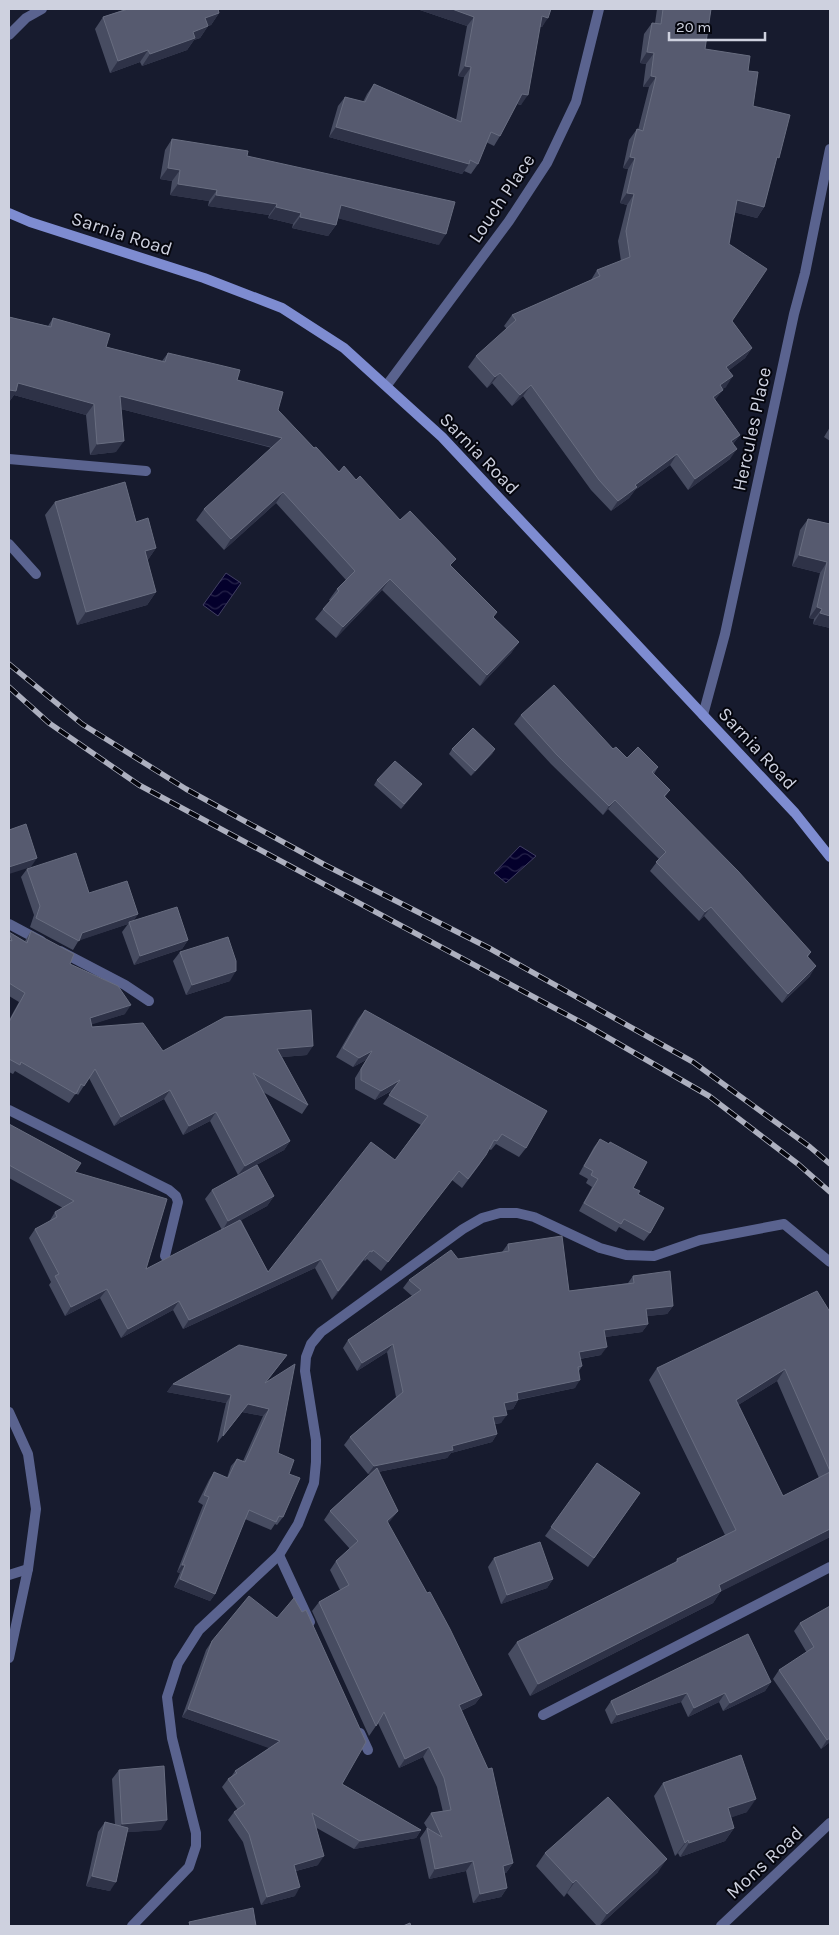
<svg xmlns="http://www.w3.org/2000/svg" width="839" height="1935" viewBox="0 0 839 1935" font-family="Karla,sans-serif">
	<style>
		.water { fill: url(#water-waves); stroke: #413f62 }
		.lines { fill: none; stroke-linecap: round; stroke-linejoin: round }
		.lane { stroke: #5a638f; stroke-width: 10 }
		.street { stroke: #5a638f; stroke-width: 10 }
		.secondary { stroke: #7e8cd1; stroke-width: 10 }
		.rail-casing { stroke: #adb0bf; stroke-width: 5.5 }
		.rail { stroke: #05060e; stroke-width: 4; stroke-dasharray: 11; stroke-linecap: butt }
		.wall { fill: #474c61; fill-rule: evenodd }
		.shaded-wall { fill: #2e3247 }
		.building { fill: #565a6f; stroke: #686d80 }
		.labels { text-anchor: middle; stroke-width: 4; stroke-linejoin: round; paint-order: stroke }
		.street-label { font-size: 19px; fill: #ced1df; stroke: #05060e }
	</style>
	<defs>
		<pattern id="water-waves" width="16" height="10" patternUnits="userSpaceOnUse" patternTransform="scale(1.25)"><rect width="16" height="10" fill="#04002c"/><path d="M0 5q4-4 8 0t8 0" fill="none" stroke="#27244a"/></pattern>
	</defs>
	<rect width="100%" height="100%" fill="#171b2e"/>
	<!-- water -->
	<g class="water">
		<path d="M226 573 241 583 218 616 203 605Z"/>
		<path d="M520 846 536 856 506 883 494 873Z"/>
	</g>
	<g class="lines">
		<!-- lane -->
		<g class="lane">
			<path d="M9 35 26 18 42 9"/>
			<path d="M9 924 41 941"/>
			<path d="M60 951 125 985 149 1001"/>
			<path d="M9 1110 169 1190 176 1196 178 1202 165 1256"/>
			<path d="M9 1575 28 1569"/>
			<path d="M543 1715 830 1567"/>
		</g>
		<!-- street -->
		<g class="street">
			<path d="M387 385 509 221 547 163 576 102 599 9"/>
			<path d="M9 459 146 471"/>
			<path d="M9 544 36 574"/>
			<path d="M703 715 725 634 794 314 805 273 830 149"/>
			<path d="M9 1412 28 1454 36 1509 28 1569 9 1658"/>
			<path d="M279 1555 310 1622"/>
			<path d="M360 1733 368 1750"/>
			<path d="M132 1926 189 1867 196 1846V1833L172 1738 167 1697 178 1663 199 1630 279 1555 298 1524 314 1483 316 1462V1440L305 1371 306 1357 311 1344 321 1332 463 1229 482 1218 500 1213H517L534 1217 600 1248 626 1255 654 1256 700 1240 784 1224 830 1262"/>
			<path d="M721 1926 830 1823"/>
		</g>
		<!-- secondary -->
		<path class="secondary" d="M9 213 30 222 204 278 282 308 344 348 442 437 795 813 830 857"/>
		<defs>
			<g id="rail">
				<path d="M9 664 82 724 186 789 325 865 489 948 693 1062 810 1147 830 1164"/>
				<path d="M9 687 49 723 139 785 586 1025 709 1096 798 1164 830 1192"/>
			</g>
		</defs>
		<!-- rail casing -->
		<use href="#rail" class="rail-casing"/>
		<!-- rail -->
		<use href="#rail" class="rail"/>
	</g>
	<!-- wall -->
	<g class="wall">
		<path d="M125 9H218L219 13 211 25 208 26 200 38 194 40 187 50 142 66 140 62 110 73 95 29 103 17 126 9Z"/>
		<path d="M417 9H551L542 27H540L521 105 517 104 500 136 494 146 486 142 478 164 471 174 464 171 462 174 329 137 338 106 345 97 363 102 367 94 374 84 456 120 464 77 458 76 467 26Z"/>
		<path d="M657 9H711L705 49 748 71 753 106 775 163 764 207 757 218 734 212 729 244 732 321 752 348 745 358 729 370 726 387 722 389 715 400 740 435 733 444 730 459 688 490 670 465 635 490 629 498 611 511 591 490 523 396 512 406 492 383 487 388 468 367 476 356 507 329 504 326 512 315 591 280 597 270 621 261 618 241 627 205 620 203 628 169 623 168 629 140 637 129 638 130 649 87H643L646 64 640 63 644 34 652 23H655Z"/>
		<path d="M172 139 247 156 439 245 338 218 336 225 328 236 292 228 293 224 268 218 269 215 208 206 209 201 170 195 172 181 160 179 165 150Z"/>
		<path d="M9 317 48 326 53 318 106 347 162 361 168 353 237 380 278 410 314 448 339 472 356 480 451 566 493 617 519 642 511 653 480 686 382 590 336 638 315 619 323 609 330 601 329 600 337 589 346 580 276 503 224 550 196 520 204 509 272 448 121 409 116 452 90 455 86 415 14 395 9 402Z"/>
		<path d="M830 427V441L824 437Z"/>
		<path d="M55 502 136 522 156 548 147 561 156 592 147 605 77 625 45 515Z"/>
		<path d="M808 519 830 524V628L813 624 814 619 809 618 820 573 792 566 800 530Z"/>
		<path d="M521 715 613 749 627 758 658 767 654 774 670 790 665 797 811 952 808 957 810 976 782 1003 704 916 699 921 650 871 659 859 608 809 603 815 551 764 514 724Z"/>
		<path d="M452 749H495L492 754 471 776 449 754Z"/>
		<path d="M377 780 418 789 401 809 374 785Z"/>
		<path d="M27 869 89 893 138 914 133 921 188 940 182 949 134 965 122 932 128 924 79 940 73 950 30 927 34 915 21 877Z"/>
		<path d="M31 931 70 964 125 1014 91 1024 92 1027 163 1051 307 1055 282 1057 308 1105 302 1114 263 1092 290 1141 284 1150 238 1175 210 1121 183 1135 164 1099 114 1126 89 1078 78 1095 76 1093 69 1103 15 1071 13 1074 9 1072V1020L19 1002 9 996V932L25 941Z"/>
		<path d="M180 952 230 981 186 995 173 961Z"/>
		<path d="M365 1010 526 1148 519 1157 496 1144 491 1150 489 1149 480 1164 462 1188 452 1180 381 1271 367 1259 365 1261 364 1260 332 1300 315 1268 183 1329 173 1310 121 1338 100 1298 65 1316 49 1285 51 1282 29 1238 35 1229 49 1222 55 1212 63 1208 9 1178V1124L75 1172 146 1269 222 1230 205 1199 212 1190 274 1196 267 1206 241 1220 268 1272 395 1160 421 1125 383 1104 393 1090 375 1100 355 1089V1078L366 1060 353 1067 336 1057 358 1019Z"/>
		<path d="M600 1139 638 1194 650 1233 644 1241 619 1227 616 1232 579 1211 592 1187 586 1183 588 1179 579 1174 594 1147Z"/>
		<path d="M508 1244 569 1291 628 1283 633 1276 673 1306 667 1314 647 1316 648 1324 642 1332 605 1337 601 1355 580 1359 582 1366 579 1371 575 1388 518 1400 513 1409 506 1410 501 1423 495 1424 497 1434 492 1442 451 1453 447 1458 378 1472 398 1511 388 1523 482 1695 475 1704 461 1711 513 1863 506 1873H504L507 1888 501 1897 473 1903 466 1871 429 1879 420 1838 427 1828 424 1823 431 1813 443 1812 437 1787 423 1757 399 1768 378 1723 369 1736 312 1611 319 1602 340 1590 330 1570 336 1561 350 1549 324 1520 330 1511 372 1473 368 1474 344 1445 350 1437 396 1397 387 1352 357 1371 343 1348 348 1340 412 1296 403 1288 409 1280 458 1259 502 1252Z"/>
		<path d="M830 1312V1537L721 1591 713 1603 530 1696 508 1654 517 1642 675 1563 677 1559 725 1535 649 1380 657 1368ZM777 1381 819 1478 783 1496 738 1405Z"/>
		<path d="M287 1355 266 1382 278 1453 289 1474 283 1517 277 1525 275 1524 271 1530 245 1519 215 1594 210 1601 174 1587 180 1573 177 1572 203 1505 198 1502 209 1480 214 1472 227 1478 231 1466 237 1459 243 1461 263 1416 242 1412 217 1443 226 1403 167 1392 173 1384Z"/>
		<path d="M597 1463 640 1493 588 1567 545 1536Z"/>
		<path d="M494 1558 553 1579 547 1588 501 1604 488 1567Z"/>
		<path d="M830 1607V1742L821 1749 773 1679 779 1670 807 1653 794 1631 800 1623Z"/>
		<path d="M212 1641 342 1784 421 1830 416 1838 354 1849 315 1827 318 1865 296 1871 295 1896 261 1905 243 1842 228 1820 234 1812 238 1810 222 1787 228 1779 231 1777 235 1771 270 1748 182 1717 206 1650Z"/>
		<path d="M771 1682 765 1691 723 1711 719 1702 688 1717 681 1702 611 1724 605 1710 611 1701Z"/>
		<path d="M119 1770 161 1830 127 1832 110 1891 86 1886 98 1832 105 1822 115 1825 112 1779Z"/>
		<path d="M663 1783 747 1812 731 1817 734 1828 725 1841 680 1857 678 1853 675 1856 654 1796Z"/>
		<path d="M545 1853 658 1872 599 1926H597L567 1893 564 1897 536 1866Z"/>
	</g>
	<!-- shaded-wall -->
	<g class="shaded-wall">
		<path d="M417 9H452L474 17 467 26Z"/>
		<path d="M219 13 211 25 197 30 205 18Z"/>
		<path d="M542 16 548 18 542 27 536 26Z"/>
		<path d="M208 26 200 38 194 40 187 50 142 66 150 54 193 32Z"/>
		<path d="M148 50 140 62 110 73 118 61Z"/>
		<path d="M647 52 654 53 646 64 640 63Z"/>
		<path d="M465 66 471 67 464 77 458 76Z"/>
		<path d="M651 76 656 77 649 87H643Z"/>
		<path d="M522 94 528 95 521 105 515 103Z"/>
		<path d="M336 127 469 164 462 174 329 137Z"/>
		<path d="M630 157 635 158 628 169 623 168Z"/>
		<path d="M168 168 180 170 172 181 160 179Z"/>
		<path d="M178 184 217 190 209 201 170 195Z"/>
		<path d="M627 193 634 194 627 205 620 203Z"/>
		<path d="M216 195 277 204 269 215 208 206Z"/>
		<path d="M737 200 764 207 757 218 729 211Z"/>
		<path d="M341 205 446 234 439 245 333 217Z"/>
		<path d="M276 207 301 213 293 224 268 218Z"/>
		<path d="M300 217 336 225 328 236 292 228Z"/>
		<path d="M752 348 745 358 719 378 726 367Z"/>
		<path d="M500 373 492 383 487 388 495 377Z"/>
		<path d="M733 376 726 387 712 396 720 385Z"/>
		<path d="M18 383 94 404 86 415 14 395 9 402V390Z"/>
		<path d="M531 385 523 396 512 406 520 395Z"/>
		<path d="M723 390 715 400 713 397Z"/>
		<path d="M120 396 282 438 275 448 113 407Z"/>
		<path d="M740 435 732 445 731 441Z"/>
		<path d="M124 441 116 452 90 455 97 444Z"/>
		<path d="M737 449 730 459 688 490 695 479Z"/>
		<path d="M677 454 670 465 635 490 629 498 611 511 618 501 635 485Z"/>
		<path d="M283 492 276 503 224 550 231 539Z"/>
		<path d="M156 548 147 561 145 551Z"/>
		<path d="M799 555 827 562 820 573 792 566Z"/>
		<path d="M390 579 382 590 336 638 343 627Z"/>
		<path d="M156 592 147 605 77 625 86 612Z"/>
		<path d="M817 607 822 609 814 619 809 618Z"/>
		<path d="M820 613 830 616V628L813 624Z"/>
		<path d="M519 642 511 653 480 686 487 675Z"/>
		<path d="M495 749 492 754 471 776 475 771Z"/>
		<path d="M615 800 608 809 603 815 609 806Z"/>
		<path d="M37 858 31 867 9 874V867Z"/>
		<path d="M711 907 704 916 699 921 705 912Z"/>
		<path d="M138 914 132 923 129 922 128 924 78 941 82 933Z"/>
		<path d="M188 940 182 949 134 965 140 956Z"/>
		<path d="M816 966 810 976 782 1003 788 994Z"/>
		<path d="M236 971 230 981 186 995 192 985Z"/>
		<path d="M131 1005 125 1014 84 1027 90 1018Z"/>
		<path d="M313 1046 307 1055 271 1058 277 1049Z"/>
		<path d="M372 1051 366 1060 353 1067 359 1058Z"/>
		<path d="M400 1080 394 1089 375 1100 381 1091Z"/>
		<path d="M170 1090 164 1099 114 1126 121 1117Z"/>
		<path d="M216 1112 210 1121 183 1135 189 1126Z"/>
		<path d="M290 1141 284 1150 238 1175 245 1166Z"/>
		<path d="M274 1196 267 1206 222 1231 228 1221Z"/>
		<path d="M370 1251 364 1260 332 1300 338 1291Z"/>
		<path d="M321 1259 315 1268 183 1329 189 1320Z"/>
		<path d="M107 1289 100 1298 65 1316 71 1307Z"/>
		<path d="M179 1301 173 1310 121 1338 128 1329Z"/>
		<path d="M673 1306 667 1314 640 1317 646 1309Z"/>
		<path d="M648 1324 642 1332 598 1338 604 1330Z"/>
		<path d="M393 1344 387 1352 357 1371 362 1363Z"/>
		<path d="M607 1347 601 1355 573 1360 579 1352Z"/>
		<path d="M785 1369 777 1381 727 1412 736 1400Z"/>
		<path d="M580 1380 575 1388 511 1401 517 1393Z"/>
		<path d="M173 1384 231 1395 226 1403 167 1392Z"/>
		<path d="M518 1400 513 1409 499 1412 504 1403Z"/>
		<path d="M248 1404 269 1409 263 1416 242 1412 217 1443Z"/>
		<path d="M507 1415 501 1423 487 1425 493 1417Z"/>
		<path d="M497 1434 492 1442 451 1453 447 1458 368 1474 374 1466Z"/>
		<path d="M398 1511 391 1520 381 1530 387 1521Z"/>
		<path d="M830 1529V1537L710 1597 719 1585Z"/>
		<path d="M182 1565H185L180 1573 177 1572Z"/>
		<path d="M180 1579 215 1594 210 1601 174 1587Z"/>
		<path d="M553 1579 547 1588 501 1604 507 1595Z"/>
		<path d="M721 1591 713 1603 530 1696 538 1684Z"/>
		<path d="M771 1682 765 1691 723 1711 730 1703Z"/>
		<path d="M687 1693 681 1702 611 1724 617 1715Z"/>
		<path d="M725 1693 719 1702 688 1717 694 1708Z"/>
		<path d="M482 1695 475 1704 452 1715 459 1705Z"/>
		<path d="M188 1709 280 1741 274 1750 182 1717Z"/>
		<path d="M830 1738V1742L821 1749 827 1740Z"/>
		<path d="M429 1747 423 1757 399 1768 405 1759Z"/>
		<path d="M756 1799 747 1812 719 1822 728 1808Z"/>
		<path d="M167 1820 161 1830 116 1833 122 1824Z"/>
		<path d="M734 1828 725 1841 680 1857 689 1843Z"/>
		<path d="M421 1830 416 1838 354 1849 360 1841Z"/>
		<path d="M688 1840 678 1853 675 1856 685 1843Z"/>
		<path d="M324 1856 318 1865 288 1873 294 1865Z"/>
		<path d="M667 1859 658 1872 599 1926 607 1914Z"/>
		<path d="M473 1861 466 1871 429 1879 435 1869Z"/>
		<path d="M513 1863 506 1873 496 1875 503 1866Z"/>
		<path d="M92 1876 116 1882 110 1891 86 1886Z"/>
		<path d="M576 1880 567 1893 564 1897 573 1883Z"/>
		<path d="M300 1887 295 1896 261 1905 267 1897Z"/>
		<path d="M507 1888 501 1897 473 1903 480 1894Z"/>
	</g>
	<!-- building -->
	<g class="building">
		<path d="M128 9H218L219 13 205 18 208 26 193 32 195 38 150 54 148 50 118 61 103 17Z"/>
		<path d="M452 9H551L548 18 542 16 528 95 522 94 500 136 491 132 478 164 470 160 469 164 336 127 345 97 365 102 374 84 461 122 471 67 465 66 474 17Z"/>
		<path d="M663 9H711L705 49 750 56 748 71 758 72 753 106 790 115 779 158 777 157 764 207 737 200 729 244 767 269 732 321 752 348 726 367 733 376 720 385 723 390 713 397 740 435 731 441 737 449 695 479 677 454 635 485 637 487 618 501 599 480 531 385 520 395 500 373 495 377 476 356 516 320 512 315 600 276 597 270 630 257 626 231 634 194 627 193 635 158 630 157 637 129 643 131 656 77 651 76 654 53 647 52 652 23 661 24Z"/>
		<path d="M172 139 248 151 247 156 455 202 446 234 341 205 336 225 300 217 301 213 276 207 277 204 216 195 217 190 178 184 180 170 168 168Z"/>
		<path d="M9 317 51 327 53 318 110 334 106 347 165 362 168 353 215 364 240 370 237 380 283 392 278 410 314 448 316 447 339 472 344 466 356 480 360 476 400 520 410 511 456 559 450 565 497 612 493 617 519 642 487 675 390 579 343 627 323 609 339 591 337 589 355 571 283 492 231 539 204 509 282 438 120 396 124 441 97 444 94 404 18 383 16 391 9 390Z"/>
		<path d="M125 482 136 522 148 518 156 548 145 551 156 592 86 612 55 502Z"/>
		<path d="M808 519 830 524V616L820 613 822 609 817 607 827 562 799 555Z"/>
		<path d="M554 685 613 749 616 747 627 758 638 747 658 767 652 772 670 790 664 796 738 871 811 952 807 956 816 966 788 994 711 907 705 912 656 862 666 852 615 800 609 806 557 755 521 715Z"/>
		<path d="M473 728 495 749 475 771 452 749Z"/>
		<path d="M395 761 422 784 404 804 377 780Z"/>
		<path d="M26 824 37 858 9 867V830Z"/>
		<path d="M76 853 89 893 127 881 138 914 82 933 79 941 36 918 40 906 27 869Z"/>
		<path d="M177 907 188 940 140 956 129 922Z"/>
		<path d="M31 931 74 954 70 964 118 986 131 1005 90 1018 92 1027 143 1023 163 1051 225 1017 311 1010 313 1046 277 1049 308 1105 253 1073 290 1141 245 1166 216 1112 189 1126 170 1090 121 1117 95 1069 84 1086 81 1084 76 1094 21 1062 20 1065 9 1059V1022L25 993 9 983V940L12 941 9 932 27 943Z"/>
		<path d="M228 937 236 961V971L192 985 180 952Z"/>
		<path d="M365 1010 547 1111 526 1148 502 1134 497 1141 494 1140 486 1155 468 1179 459 1171 388 1262 373 1250 372 1252 370 1251 338 1291 321 1259 189 1320 179 1301 128 1329 107 1289 71 1307 55 1276 59 1274 35 1229 57 1217 55 1212 74 1201 9 1165V1124L81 1163 75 1172 167 1199 146 1269 240 1220 268 1272 371 1142 395 1160 428 1116 389 1095 400 1080 381 1091 361 1080V1069L372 1051 359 1058 343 1048Z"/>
		<path d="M600 1139 609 1144 610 1142 647 1162 633 1188 640 1191 638 1194 664 1208 650 1233 624 1219 621 1224 584 1203 598 1179 591 1175 593 1171 584 1166Z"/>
		<path d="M257 1165 274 1196 228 1221 212 1190Z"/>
		<path d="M562 1236 569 1291 634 1283 633 1276 670 1271 673 1306 646 1309 648 1324 604 1330 607 1347 579 1352 582 1366 578 1367 580 1380 517 1393 518 1400 504 1403 507 1415 493 1417 497 1434 452 1446 453 1450 374 1466 350 1437 403 1392 393 1344 362 1363 348 1340 421 1290 409 1280 451 1250 458 1259 509 1251 508 1244Z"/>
		<path d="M817 1291 830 1312V1471L785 1369 736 1400 783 1496 830 1472V1529L719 1585 721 1591 538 1684 517 1642 678 1561 677 1559 736 1530 657 1368Z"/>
		<path d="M239 1345 287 1355 265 1383 295 1364 278 1453 294 1460 289 1474 300 1478 283 1517 279 1516 276 1522 249 1510 215 1594 180 1579 185 1565H182L209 1497 204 1495 214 1472 228 1478 237 1459 245 1462 269 1409 248 1404 223 1436 231 1395 173 1384Z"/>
		<path d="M597 1463 640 1493 594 1558 551 1527Z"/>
		<path d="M377 1468 398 1511 387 1521 427 1593 430 1592 450 1629 482 1695 459 1705 488 1769 492 1768 513 1863 503 1866 507 1888 480 1894 473 1861 435 1869 427 1828 442 1837 431 1813 451 1810 444 1778 429 1747 405 1759 384 1712 376 1726 319 1602 349 1585 336 1561 358 1541 330 1511Z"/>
		<path d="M540 1542 553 1579 507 1595 494 1558Z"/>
		<path d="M249 1596 277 1618 294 1598 302 1612 306 1610 366 1742 342 1784 421 1830 360 1841 312 1813 324 1856 294 1865 300 1887 267 1897 249 1834 234 1812 245 1804 228 1779 237 1773 235 1771 280 1741 188 1709 212 1641Z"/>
		<path d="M830 1606V1738L827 1740 779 1670 814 1647 800 1623Z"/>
		<path d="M748 1634 771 1682 730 1703 725 1693 694 1708 687 1693 617 1715 611 1701Z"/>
		<path d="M741 1755 756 1799 728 1808 734 1828 689 1843 688 1840 685 1843 663 1783Z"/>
		<path d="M164 1766 167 1820 122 1824 119 1770Z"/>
		<path d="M608 1797 667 1859 607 1914 576 1880 573 1883 545 1853Z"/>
		<path d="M105 1822 128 1828 116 1882 92 1876Z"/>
		<path d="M253 1908 256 1926H190L189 1922Z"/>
		<path d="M410 1923 411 1926H403Z"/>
	</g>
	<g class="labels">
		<!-- street labels -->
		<g class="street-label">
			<text transform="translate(501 198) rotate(-56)" y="7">Louch Place</text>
			<text transform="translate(122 233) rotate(18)" y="7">Sarnia Road</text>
			<text transform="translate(751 429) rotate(-78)" y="7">Hercules Place</text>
			<text transform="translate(480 453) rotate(46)" y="7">Sarnia Road</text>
			<text transform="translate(758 748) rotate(47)" y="7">Sarnia Road</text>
			<text transform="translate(764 1862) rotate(-43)" y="7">Mons Road</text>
		</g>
	</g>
	<!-- border -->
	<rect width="839" height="1935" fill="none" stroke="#ced1df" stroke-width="20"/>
	<!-- scale -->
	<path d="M669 32v8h96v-8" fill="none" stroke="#ced1df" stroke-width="2.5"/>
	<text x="676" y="32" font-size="15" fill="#ced1df" stroke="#05060e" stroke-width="4" paint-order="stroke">20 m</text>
</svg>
